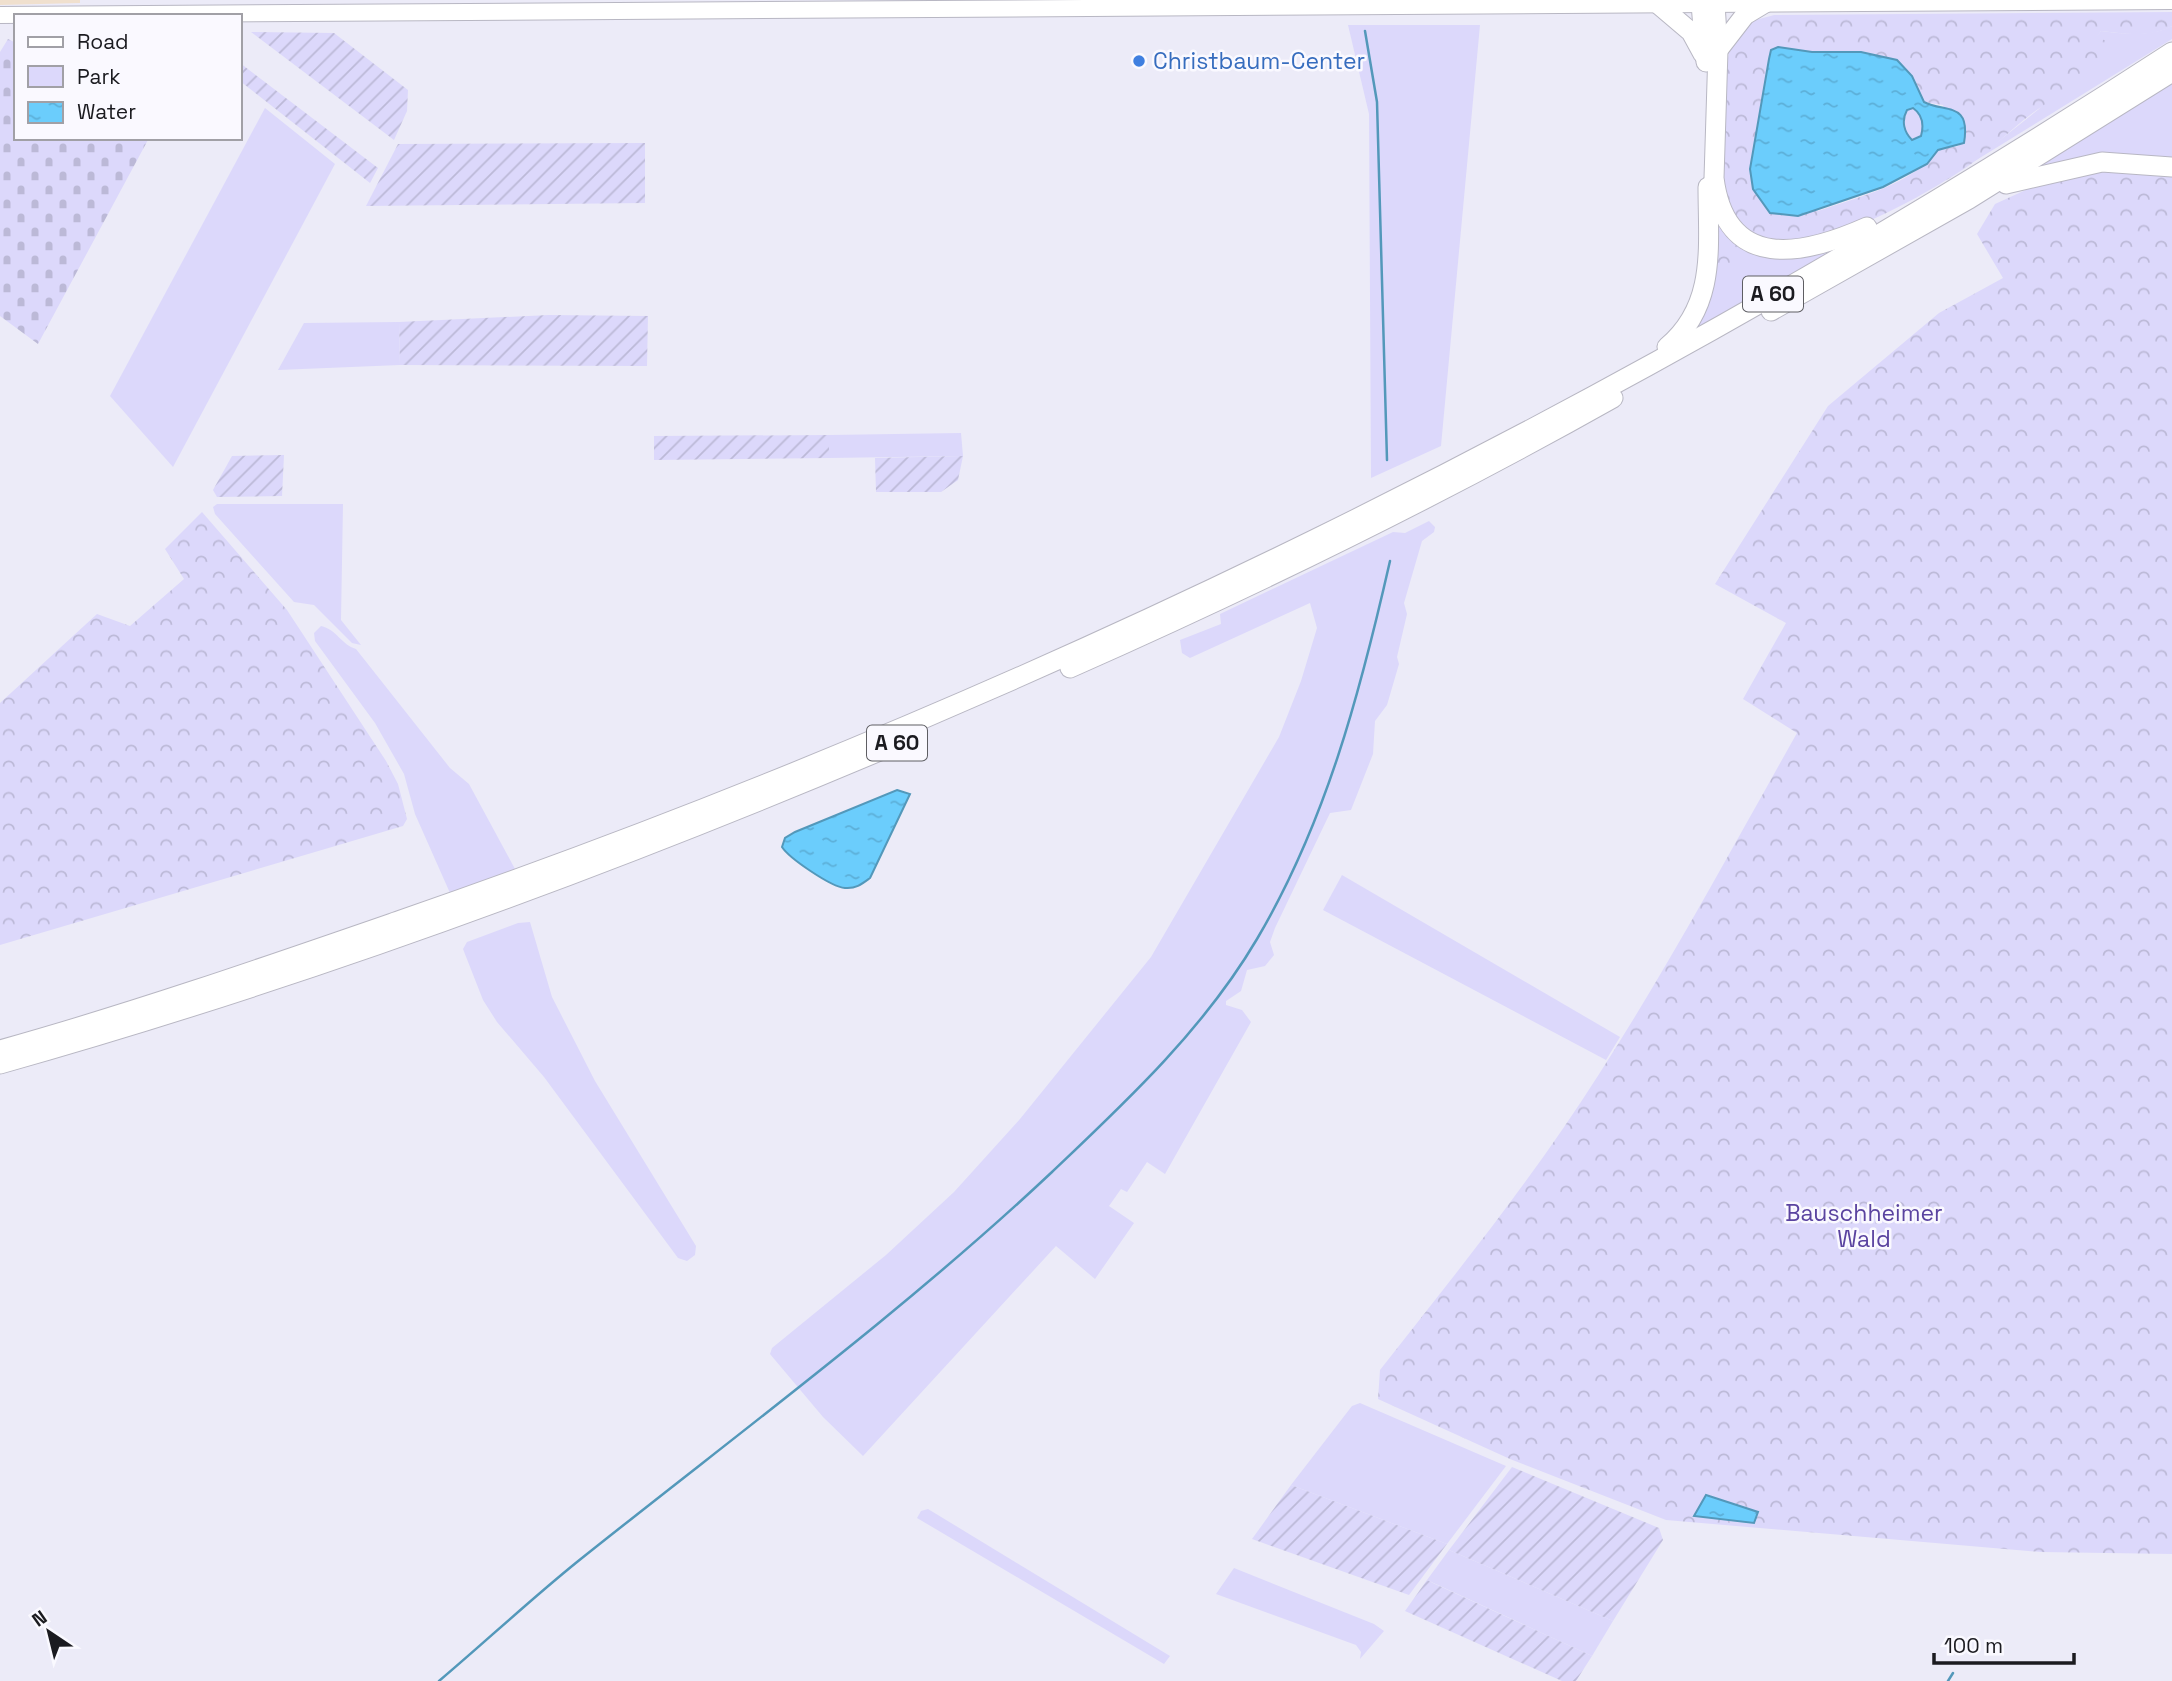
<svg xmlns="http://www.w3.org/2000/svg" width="2172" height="1681" viewBox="0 0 2172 1681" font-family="'Space Grotesk',sans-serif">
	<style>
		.commercial { fill: #f0e0ce }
		.green { fill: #dcd8fb }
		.forest { fill: url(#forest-crowns); fill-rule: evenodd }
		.cemetery { fill: url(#cemetery-stones) }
		.garden { fill: url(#garden-furrows) }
		.water { fill: url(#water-ripples); stroke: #5398ba; stroke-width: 2; fill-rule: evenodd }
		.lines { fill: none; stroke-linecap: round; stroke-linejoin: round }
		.stream { stroke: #5398ba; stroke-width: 2.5 }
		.major-casing { stroke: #b8b7c3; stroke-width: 18 }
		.highway-casing { stroke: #b8b7c3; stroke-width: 21 }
		.major { stroke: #fff; stroke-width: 16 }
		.highway { stroke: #fff; stroke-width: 19 }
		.shop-dot { fill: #3f7fe0; stroke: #faf9ff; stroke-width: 2.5 }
		.labels { text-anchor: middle; stroke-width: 5; stroke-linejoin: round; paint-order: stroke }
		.shield { fill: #faf9ff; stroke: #5e5e63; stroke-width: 2 }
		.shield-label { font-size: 21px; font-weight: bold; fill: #1b1b20 }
		.shop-label { font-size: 23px; fill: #366cbe; stroke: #faf9ff; text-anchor: start }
		.park-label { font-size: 23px; fill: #5a43a0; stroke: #faf9ff }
	</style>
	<defs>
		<pattern id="forest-crowns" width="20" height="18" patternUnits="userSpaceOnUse" patternTransform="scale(1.75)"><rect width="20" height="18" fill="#dcd8fb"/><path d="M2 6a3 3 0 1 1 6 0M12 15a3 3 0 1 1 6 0" fill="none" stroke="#bcb9d7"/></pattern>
		<pattern id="cemetery-stones" width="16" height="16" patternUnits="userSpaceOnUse" patternTransform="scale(1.75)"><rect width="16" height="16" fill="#dcd8fb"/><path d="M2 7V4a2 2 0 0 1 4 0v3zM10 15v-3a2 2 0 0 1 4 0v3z" fill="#bcb9d7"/></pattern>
		<pattern id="garden-furrows" width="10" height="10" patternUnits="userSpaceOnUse" patternTransform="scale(1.75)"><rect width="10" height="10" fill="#dcd8fb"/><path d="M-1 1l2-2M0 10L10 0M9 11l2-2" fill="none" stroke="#bcb9d7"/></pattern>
		<pattern id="water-ripples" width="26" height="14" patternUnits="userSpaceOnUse" patternTransform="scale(1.75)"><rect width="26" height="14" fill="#6bcdfc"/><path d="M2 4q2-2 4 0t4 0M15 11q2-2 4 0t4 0" fill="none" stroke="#5cafd8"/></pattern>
	</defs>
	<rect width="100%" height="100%" fill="#ecebf8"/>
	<!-- commercial -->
	<path class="commercial" d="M0 0H80V3L0 5Z"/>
	<!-- green -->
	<g class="green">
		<path d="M1348 25H1480L1441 446 1371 478 1369 114Z"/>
		<path d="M2172 26V39L1970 164 2039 109 2101 31C2124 34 2151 37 2172 26Z"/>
		<path d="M2172 83V161L2029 172Z"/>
		<path d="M265 108 335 164 173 467 110 396Z"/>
		<path d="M1912 108C1923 115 1924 125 1921 136L1912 140C1904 132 1901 120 1907 110Z"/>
		<path d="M1711 193 1840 248 1677 343 1693 325Z"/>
		<path d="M399 322 400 365 278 370 304 323Z"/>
		<path d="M961 433 963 456 829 458V435Z"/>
		<path d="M217 504H343L341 620 361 645 352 643 314 605 294 602 215 514 213 507Z"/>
		<path d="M1429 521 1435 527 1434 532 1422 541 1404 603 1407 614 1397 657 1399 664 1387 705 1375 721 1373 754 1351 810 1330 813 1275 928 1270 942 1274 955 1265 966 1247 970 1241 991 1226 1001V1005L1242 1010 1251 1022 1165 1174 1147 1162 1127 1192 1121 1189 1109 1206 1134 1223 1095 1279 1056 1246 863 1456 823 1417 770 1354 772 1348 886 1255 954 1192 1020 1119 1151 957 1279 737 1301 681 1317 628 1310 603 1190 658 1182 653 1180 640 1221 624 1220 614 1393 532 1405 533Z"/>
		<path d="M321 626C336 629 342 645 356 649L450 768 469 784 515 869 450 893 415 814 404 774 375 723 315 641 314 633Z"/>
		<path d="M1342 875 1620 1037 1606 1060 1323 910Z"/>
		<path d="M530 922 552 997 595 1081 696 1246 695 1255 687 1261 678 1258 544 1077 497 1022 483 1000 463 949 467 942 518 923Z"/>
		<path d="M1360 1403 1506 1466 1447 1544 1291 1485 1352 1406Z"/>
		<path d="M928 1509 1170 1656 1164 1664 917 1518 921 1511Z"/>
		<path d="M1449 1550 1613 1621 1592 1656 1427 1580Z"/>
		<path d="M1234 1568 1374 1624 1384 1631 1360 1659 1361 1652 1356 1645 1216 1594Z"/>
	</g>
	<!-- forest -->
	<g class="forest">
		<path d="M2172 12V26C2150 38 2125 34 2101 31L2097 37 2111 43 2117 58C2091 74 2066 90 2041 107 2016 124 1995 147 1971 164 1928 194 1813 260 1761 240 1748 234 1731 214 1727 201 1717 171 1719 59 1737 33 1746 21 1760 19 1774 15ZM1778 47 1812 52H1861L1912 76 1924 102 1943 105 1959 146 1938 150C1912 185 1858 197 1818 211L1760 127 1769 59 1771 50Z"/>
		<path d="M2117 168 2172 174V1554L2041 1552 1666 1520 1510 1459 1378 1399 1380 1370C1442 1291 1505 1213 1562 1130 1649 1003 1722 866 1797 733L1743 699 1786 623 1715 584 1828 406 1939 313 2003 278 1977 234 1995 204 2030 188Z"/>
		<path d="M1724 228 1741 249 1735 265 1722 266 1716 263V234Z"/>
		<path d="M202 512 287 610 386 761 398 784 407 819 403 826 0 945V703L97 614 130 626 184 579 165 549Z"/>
	</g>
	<!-- cemetery -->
	<path class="cemetery" d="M8 39 16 43V138H149L38 344 0 316V52Z"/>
	<!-- garden -->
	<g class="garden">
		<path d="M251 32 334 33 408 90 407 111 394 140Z"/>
		<path d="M240 63 378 168 370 183 240 81Z"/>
		<path d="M645 143V203L366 206 398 144Z"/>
		<path d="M549 315 648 316 647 366 400 365 399 322Z"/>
		<path d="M829 435V458L654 460V436Z"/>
		<path d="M284 455 282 496 217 497 213 490 232 456Z"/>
		<path d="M963 456 958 480 941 492H876L875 458Z"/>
		<path d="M1512 1467 1659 1528 1663 1540 1613 1621 1449 1550Z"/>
		<path d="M1291 1485 1447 1544 1409 1595 1252 1539Z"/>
		<path d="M1427 1580 1435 1584 1592 1656 1576 1681H1562L1405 1611Z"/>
	</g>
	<!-- water -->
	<g class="water">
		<path d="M1778 47 1812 52H1861L1897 60 1912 76 1924 102C1945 113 1971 101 1964 143L1938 150 1927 164 1883 187 1798 216 1770 213 1753 189 1750 169 1769 59 1771 50ZM1913 108C1923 115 1924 125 1921 136L1912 140C1904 132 1901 121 1907 110Z"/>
		<path d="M897 790 910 794 870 878C862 884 856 889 845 888 831 887 789 858 782 847L785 838 795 832Z"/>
		<path d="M1706 1495 1758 1512 1754 1523 1694 1516Z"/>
	</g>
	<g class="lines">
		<!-- stream -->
		<g class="stream">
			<path d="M1365 31 1377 102 1387 460"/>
			<path d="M439 1681C485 1642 530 1600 577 1562 737 1434 902 1313 1052 1172 1127 1101 1204 1029 1257 939 1326 822 1360 693 1390 561"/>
			<path d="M1948 1681 1953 1673"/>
		</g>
		<defs>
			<path id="major" d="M0 15 2172 1"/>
			<g id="highway">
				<path d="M1658 4 1691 32 1703 54"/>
				<path d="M1701 4 1706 62"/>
				<path d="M1715 4 1718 50 1714 178C1726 273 1804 255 1867 227"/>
				<path d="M1718 50 1745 15 1765 3"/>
				<path d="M2006 184 2102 162 2172 167"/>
				<path d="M1771 311 1969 199 2172 72"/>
				<path d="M1667 347C1717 305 1708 246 1708 187"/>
				<path d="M1070 668C1255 586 1437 497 1613 398"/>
				<path d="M0 1050C136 1012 268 966 401 920 1023 705 1621 411 2172 52"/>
				<path d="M0 1064C309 977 612 865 908 739"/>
			</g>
		</defs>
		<!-- major casing -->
		<use href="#major" class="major-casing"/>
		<!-- highway casing -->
		<use href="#highway" class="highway-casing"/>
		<!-- major -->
		<use href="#major" class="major"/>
		<!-- highway -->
		<use href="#highway" class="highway"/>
	</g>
	<!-- markers -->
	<circle class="shop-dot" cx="1139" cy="61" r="7"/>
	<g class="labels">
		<!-- shield labels -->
		<g class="shield">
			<rect x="1743" y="276.5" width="60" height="35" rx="5"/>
			<rect x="867" y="725.5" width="60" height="35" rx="5"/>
		</g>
		<g class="shield-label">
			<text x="1773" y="301">A 60</text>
			<text x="897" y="750">A 60</text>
		</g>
		<!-- shop labels -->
		<g class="shop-label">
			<text x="1153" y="69">Christbaum-Center</text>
		</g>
		<!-- park labels -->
		<g class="park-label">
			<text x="1864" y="1221">Bauschheimer<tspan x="1864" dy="26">Wald</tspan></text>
		</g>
	</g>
	<!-- legend -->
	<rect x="14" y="14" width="228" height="126" fill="#faf9ff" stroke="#a1a0a6" stroke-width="2"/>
	<rect x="28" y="37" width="35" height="10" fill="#ffffff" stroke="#a1a0a6" stroke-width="2"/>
	<text x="77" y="49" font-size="21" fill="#1b1b20">Road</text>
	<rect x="28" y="66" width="35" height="21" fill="#dcd8fb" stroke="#a1a0a6" stroke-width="2"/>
	<text x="77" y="84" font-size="21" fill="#1b1b20">Park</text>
	<rect x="28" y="102" width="35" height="21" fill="url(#water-ripples)" stroke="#a1a0a6" stroke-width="2"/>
	<text x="77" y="119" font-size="21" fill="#1b1b20">Water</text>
	<!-- north arrow -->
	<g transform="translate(49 1632) rotate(325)" stroke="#faf9ff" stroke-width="5" paint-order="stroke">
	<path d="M0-5L12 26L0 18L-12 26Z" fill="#1b1b20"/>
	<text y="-10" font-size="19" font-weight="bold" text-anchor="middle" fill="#1b1b20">N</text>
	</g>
	<!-- scale -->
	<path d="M1934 1653v10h140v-10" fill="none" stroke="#1b1b20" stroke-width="3.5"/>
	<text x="1944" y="1653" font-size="21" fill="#1b1b20" stroke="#faf9ff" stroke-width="5" paint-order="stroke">100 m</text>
</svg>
